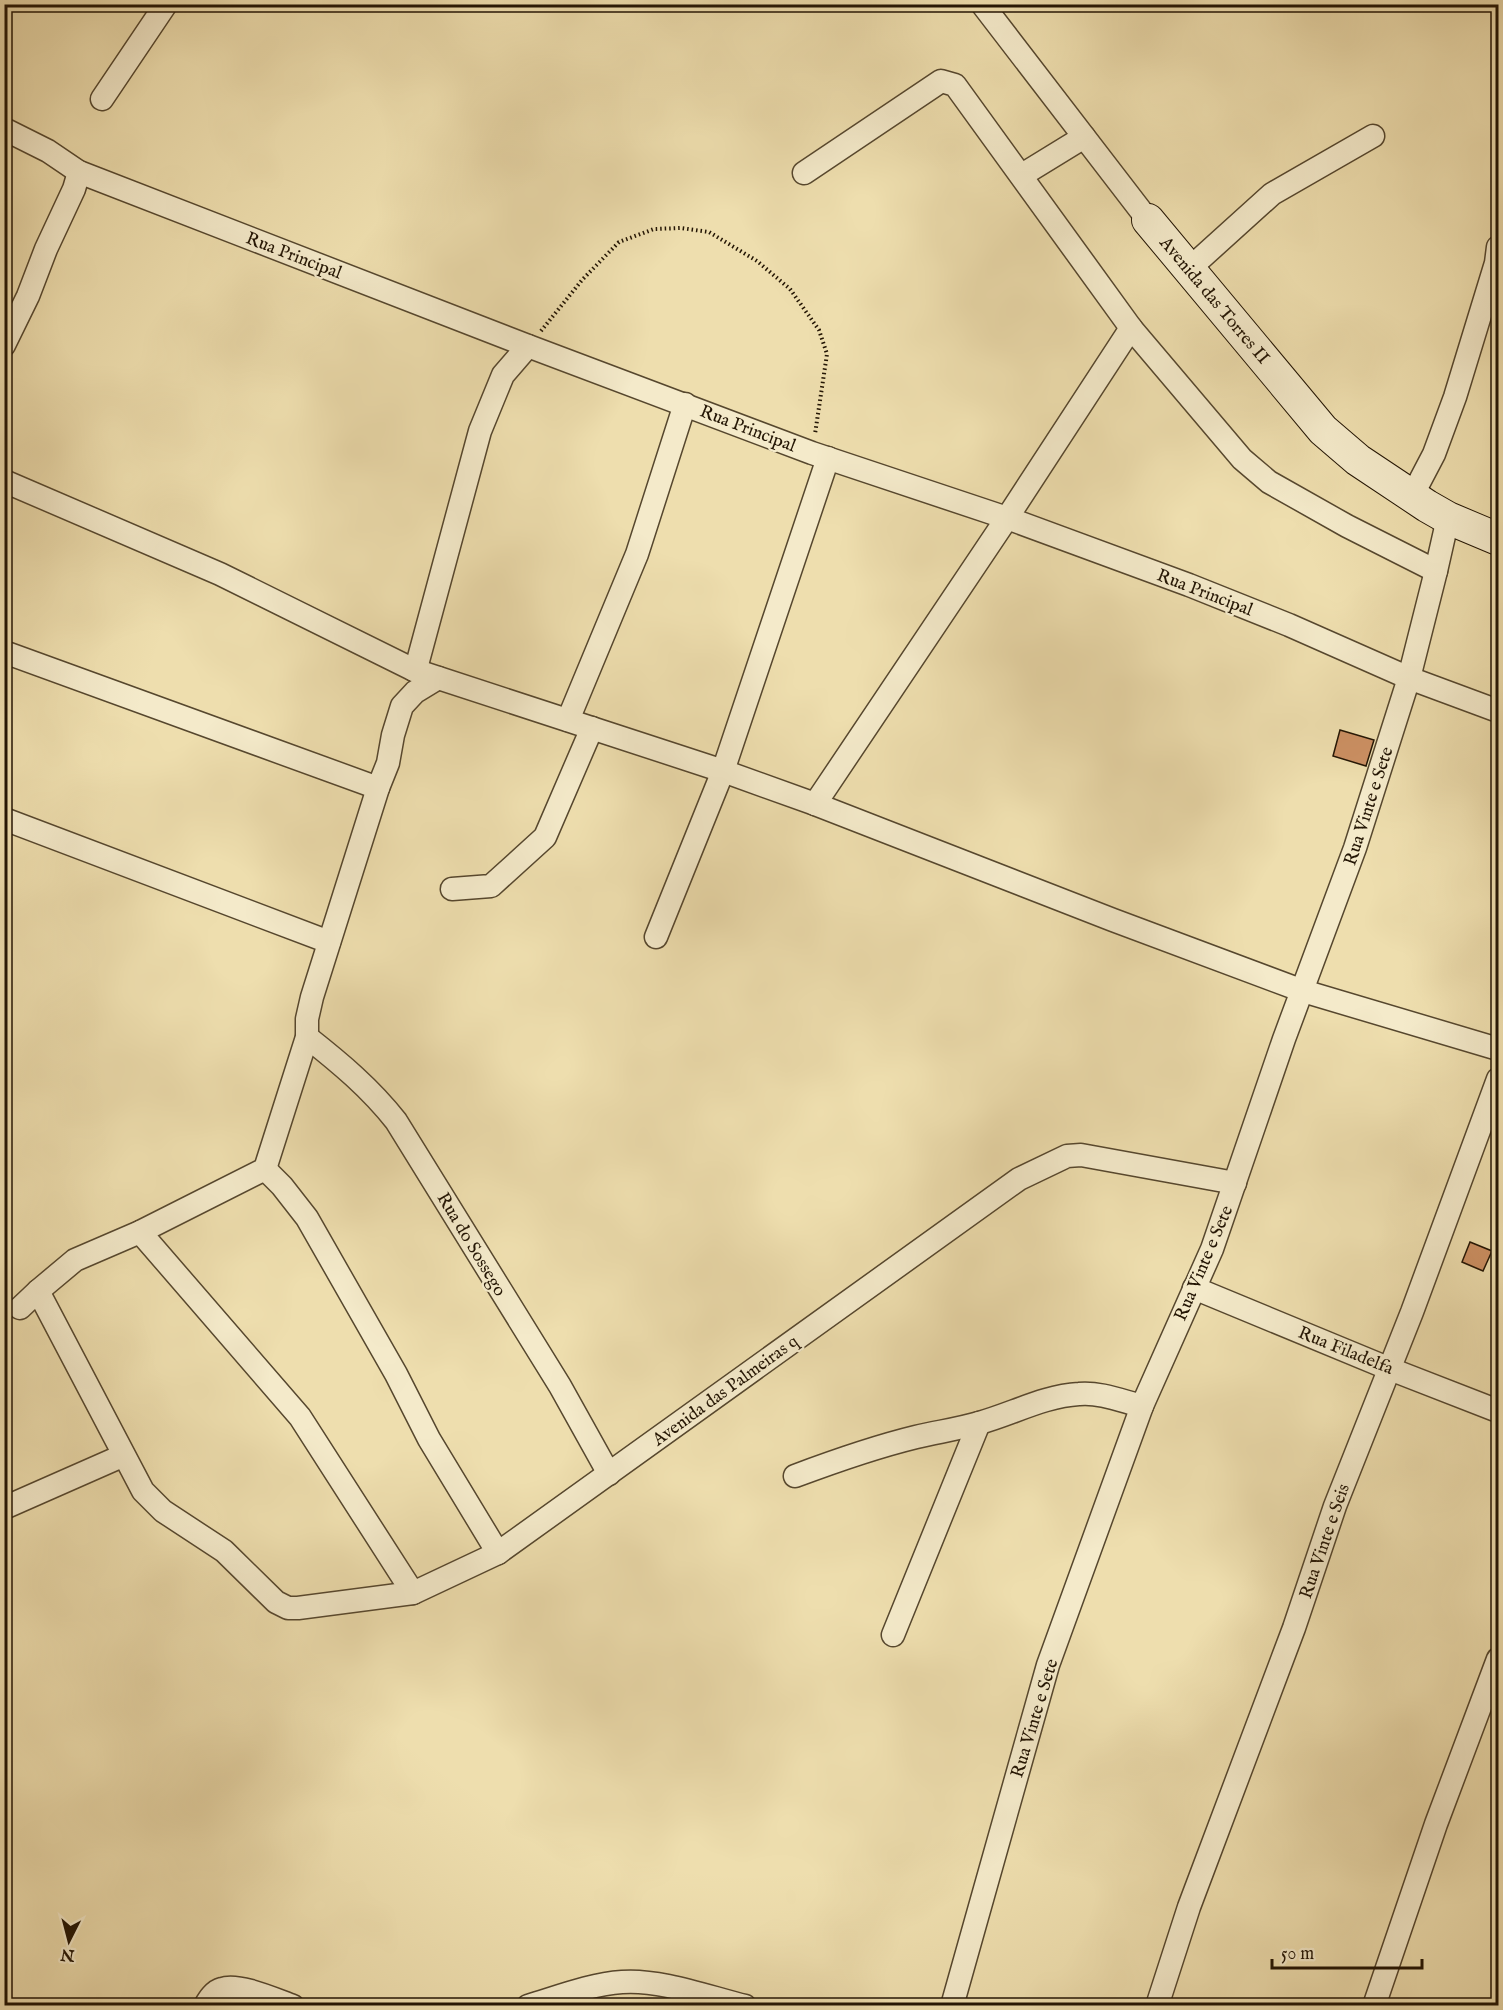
<svg xmlns="http://www.w3.org/2000/svg" width="1503" height="2010" viewBox="0 0 1503 2010" font-family="'IM FELL English',serif">
	<style>
		.building { fill: #cc9063; stroke: #231504; stroke-width: 1.5 }
		.lines { fill: none; stroke-linecap: round; stroke-linejoin: round }
		.street-casing { stroke: #56472e; stroke-width: 25 }
		.secondary-casing { stroke: #231504; stroke-width: 34 }
		.path { stroke: #231504; stroke-width: 4; stroke-dasharray: 1.5 3; stroke-linecap: butt }
		.street { stroke: #f4eaca; stroke-width: 22 }
		.secondary { stroke: #f4eaca; stroke-width: 32 }
		.labels { text-anchor: middle; stroke-width: 4.5; stroke-linejoin: round; paint-order: stroke }
		.street-label { font-size: 18px; fill: #231504; stroke: #f4eaca }
	</style>
	<rect width="100%" height="100%" fill="#eedeae"/>
	<filter id="stains"><feTurbulence type="fractalNoise" baseFrequency=".00333" numOctaves="4"/><feColorMatrix values="0 0 0 0 .2 0 0 0 0 .09 0 0 0 0 .02 0 0 0 .5 -.17"/></filter>
	<radialGradient id="worn" r=".72"><stop offset=".6" stop-color="#630" stop-opacity="0"/><stop offset="1" stop-color="#630" stop-opacity=".3"/></radialGradient>
	<!-- building -->
	<g class="building">
		<path d="M1340 730 1374 740 1366 766 1333 756Z"/>
		<path d="M1470 1242 1492 1251 1483 1271 1462 1262Z"/>
	</g>
	<g class="lines">
		<defs>
			<g id="street">
				<path d="M982 4 1148 220"/>
				<path d="M102 99 166 4"/>
				<path d="M4 129 48 151 79 172 528 346 812 453 1007 518 1189 585 1289 625 1409 678 1498 711"/>
				<path d="M804 173 941 81 955 85 1131 328 1242 459 1269 482 1347 526 1436 571"/>
				<path d="M1022 175 1084 137"/>
				<path d="M1189 269 1272 194 1373 136"/>
				<path d="M4 345 28 296 46 249 74 189 79 172"/>
				<path d="M4 481 220 574 414 670 723 771 815 804 1113 920 1303 991 1498 1049"/>
				<path d="M1412 496 1434 454 1455 397 1496 263 1498 247"/>
				<path d="M4 652 378 788"/>
				<path d="M414 670 418 661 480 431 503 375 528 346"/>
				<path d="M568 720 637 554 685 404"/>
				<path d="M815 804 1007 518 1131 328"/>
				<path d="M4 819 329 942"/>
				<path d="M452 889 491 886 545 837 592 728"/>
				<path d="M656 937 723 771 828 458"/>
				<path d="M307 1037C340 1063 370 1088 396 1121L560 1386 609 1474"/>
				<path d="M265 1169 282 1186 307 1218 396 1374 429 1439 498 1553"/>
				<path d="M140 1232 300 1417 413 1593"/>
				<path d="M1194 1288 1390 1369 1498 1411"/>
				<path d="M38 1291 143 1491 163 1511 224 1551 276 1602 288 1608H298L413 1593 498 1553 1019 1179 1067 1156 1081 1155 1235 1183"/>
				<path d="M20 1308 38 1291 75 1260 140 1232 265 1169 307 1037V1019L312 997 378 788 388 763 393 735 402 706 415 692 438 678"/>
				<path d="M795 1476C835 1461 875 1447 916 1437 937 1432 958 1429 979 1423 1012 1414 1044 1396 1079 1394 1100 1392 1122 1401 1142 1406"/>
				<path d="M4 1508 122 1456"/>
				<path d="M893 1635 979 1423"/>
				<path d="M205 2006C209 1999 214 1991 222 1989 239 1983 276 2000 293 2006"/>
				<path d="M528 2006C558 1997 591 1984 622 1982 660 1979 708 1997 745 2006"/>
				<path d="M952 2006 1048 1665 1142 1406 1212 1249 1284 1039 1355 848 1409 678 1436 571 1448 518"/>
				<path d="M1157 2006 1189 1907 1294 1628 1335 1506 1412 1312 1498 1079"/>
				<path d="M1374 2006 1436 1824 1498 1659"/>
			</g>
			<path id="secondary" d="M1148 220 1323 430 1358 460 1427 506 1448 518 1498 539"/>
		</defs>
		<!-- street casing -->
		<use href="#street" class="street-casing"/>
		<!-- secondary casing -->
		<use href="#secondary" class="secondary-casing"/>
		<!-- path -->
		<path class="path" d="M541 331 582 280 619 242 654 229 681 228 709 232 757 261 790 289 819 330 827 354 815 434"/>
		<!-- street -->
		<use href="#street" class="street"/>
		<!-- secondary -->
		<use href="#secondary" class="secondary"/>
	</g>
	<g class="labels">
		<!-- street labels -->
		<g class="street-label">
			<text transform="translate(294 255) rotate(21)" y="6">Rua Principal</text>
			<text transform="translate(1215 300) rotate(50)" y="6">Avenida das Torres II</text>
			<text transform="translate(748 428) rotate(21)" y="6">Rua Principal</text>
			<text transform="translate(1205 592) rotate(21)" y="6">Rua Principal</text>
			<text transform="translate(1368 806) rotate(-72)" y="6">Rua Vinte e Sete</text>
			<text transform="translate(472 1244) rotate(59)" y="6">Rua do Sossego</text>
			<text transform="translate(1203 1263) rotate(-67)" y="6">Rua Vinte e Sete</text>
			<text transform="translate(1346 1350) rotate(22)" y="6">Rua Filadelfa</text>
			<text transform="translate(725 1390) rotate(-36)" y="6">Avenida das Palmeiras q</text>
			<text transform="translate(1324 1541) rotate(-71)" y="6">Rua Vinte e Seis</text>
			<text transform="translate(1034 1718) rotate(-73)" y="6">Rua Vinte e Sete</text>
		</g>
	</g>
	<!-- margin -->
	<rect width="1503" height="2010" fill="none" stroke="#eedeae" stroke-width="24"/>
	<rect x="6" y="6" width="1491" height="1998" fill="none" stroke="#231504" stroke-width="3"/>
	<rect x="12" y="12" width="1479" height="1986" fill="none" stroke="#231504" stroke-width="1.5"/>
	<!-- north arrow -->
	<g transform="translate(69 1941) rotate(186)" stroke="#f4eaca" stroke-width="4.5" paint-order="stroke">
	<path d="M0-4.5L10 22L0 15L-10 22Z" fill="#231504"/>
	<text y="-9" font-size="16" font-weight="bold" text-anchor="middle" fill="#231504">N</text>
	</g>
	<!-- scale -->
	<path d="M1272 1959v9h150v-9" fill="none" stroke="#231504" stroke-width="3"/>
	<text x="1281" y="1959" font-size="18" fill="#231504" stroke="#f4eaca" stroke-width="4.5" paint-order="stroke">50 m</text>
	<rect width="100%" height="100%" filter="url(#stains)"/>
	<rect width="100%" height="100%" fill="url(#worn)"/>
</svg>
